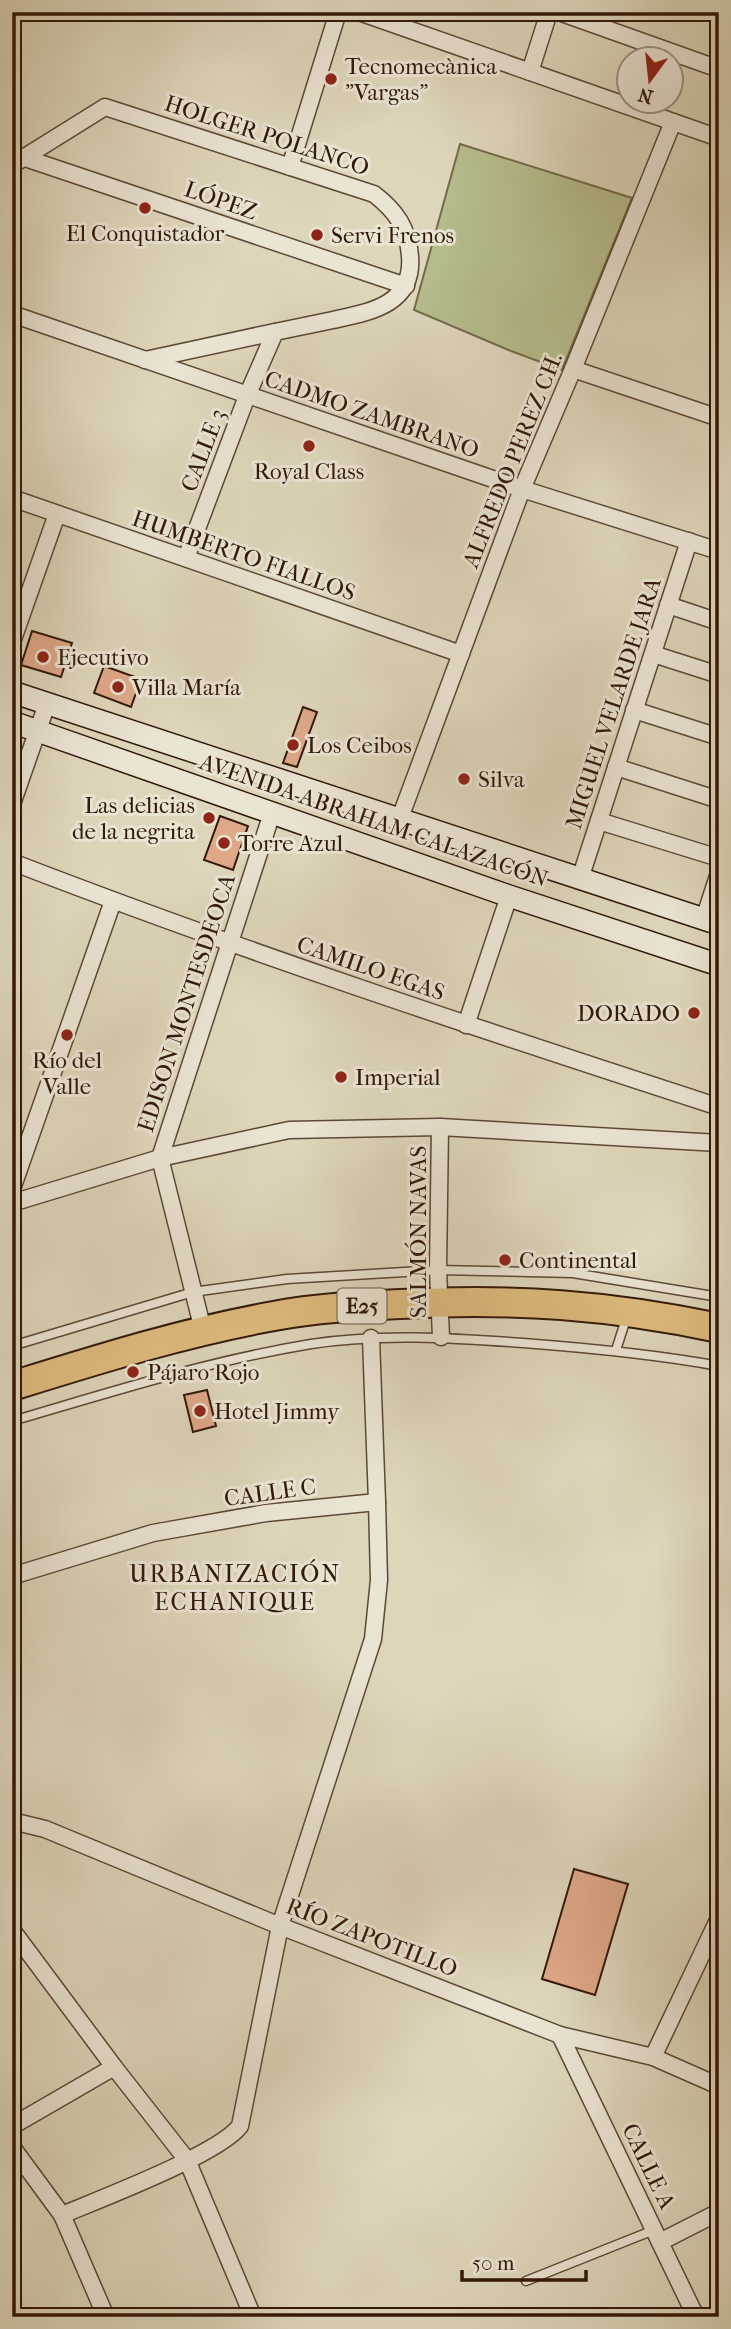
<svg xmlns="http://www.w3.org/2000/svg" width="731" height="2329" viewBox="0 0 731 2329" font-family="'IM FELL French Canon',serif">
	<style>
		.green { fill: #b6bc8c; stroke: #746a4a; stroke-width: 2 }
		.building { fill: #dfa889; stroke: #321809; stroke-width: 2 }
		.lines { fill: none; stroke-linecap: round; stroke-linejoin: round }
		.lane-casing { stroke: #5d4836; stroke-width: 11 }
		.street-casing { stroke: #5d4836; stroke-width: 19 }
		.secondary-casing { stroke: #321809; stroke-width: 24 }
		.highway-casing { stroke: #321809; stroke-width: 32 }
		.lane { stroke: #eae4d3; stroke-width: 8 }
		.street { stroke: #eae4d3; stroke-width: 16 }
		.secondary { stroke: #eae4d3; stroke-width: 21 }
		.highway { stroke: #dfbb7e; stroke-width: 28 }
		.poi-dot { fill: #8f2418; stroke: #eae4d3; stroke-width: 2.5 }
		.labels { text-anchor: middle; stroke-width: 6; stroke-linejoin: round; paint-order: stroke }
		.shield { fill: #eae4d3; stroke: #695546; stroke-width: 2 }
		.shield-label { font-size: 21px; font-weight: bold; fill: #321809 }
		.poi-label { font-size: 23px; fill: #321809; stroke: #eae4d3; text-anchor: start }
		.street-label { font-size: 23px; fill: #321809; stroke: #eae4d3 }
		.neighbourhood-label { font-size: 24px; letter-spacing: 2px; fill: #321809; stroke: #eae4d3 }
	</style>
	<rect width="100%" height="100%" fill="#ded6bb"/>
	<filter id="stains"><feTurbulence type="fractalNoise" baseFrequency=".00286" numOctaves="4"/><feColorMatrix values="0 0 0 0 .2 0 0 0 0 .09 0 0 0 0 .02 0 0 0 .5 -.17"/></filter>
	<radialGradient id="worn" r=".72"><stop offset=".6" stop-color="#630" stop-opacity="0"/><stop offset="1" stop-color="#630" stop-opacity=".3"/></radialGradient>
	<!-- green -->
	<path class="green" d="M460 144 632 198 562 370 511 351 414 310Z"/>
	<!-- building -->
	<g class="building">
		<path d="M32 631 72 643 61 677 21 665Z"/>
		<path d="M104 666 141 679 131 707 94 693Z"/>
		<path d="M303 707 317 712 297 767 283 763Z"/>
		<path d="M220 816 248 826 233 870 204 860Z"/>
		<path d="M207 1390 216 1426 193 1432 184 1395Z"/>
		<path d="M574 1869 628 1884 595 1995 542 1979Z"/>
	</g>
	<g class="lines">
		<defs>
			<g id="lane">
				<path d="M12 1346 193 1292 287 1279 438 1270 573 1273 719 1297"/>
				<path d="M616 1350 627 1316"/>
				<path d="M12 1421C112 1392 208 1361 311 1344 381 1333 453 1338 523 1343 589 1348 654 1354 719 1366"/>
				<path d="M526 2281 654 2230"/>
			</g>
			<g id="street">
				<path d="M359 12 719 138"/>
				<path d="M559 12 719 69"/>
				<path d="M530 72 549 12"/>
				<path d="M22 157 406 286"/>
				<path d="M12 165 105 107 374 194C396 211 408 228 410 256 414 305 370 312 333 320 313 324 294 328 275 332L247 396 186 558"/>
				<path d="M290 167 338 12"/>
				<path d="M12 314 522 489 719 551"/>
				<path d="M145 360 275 332"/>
				<path d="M573 369 719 418"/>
				<path d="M12 498 461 654"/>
				<path d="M668 605 719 622"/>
				<path d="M12 642 57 514"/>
				<path d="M653 654 719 675"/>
				<path d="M634 710 719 737"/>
				<path d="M616 767 719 800"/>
				<path d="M12 804 47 704"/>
				<path d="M400 818 522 489 573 369 673 122"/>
				<path d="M599 821 719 858"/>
				<path d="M12 862C245 952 482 1030 719 1107"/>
				<path d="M580 879 689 541"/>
				<path d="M704 919 719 873"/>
				<path d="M466 1025 509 896"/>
				<path d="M440 1127 438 1270 441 1337"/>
				<path d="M12 1189 113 901"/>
				<path d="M12 1203 160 1158 289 1130 440 1127 719 1143"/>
				<path d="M203 1330 160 1158 272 813"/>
				<path d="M12 1576 153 1533 266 1513 377 1502 371 1338"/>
				<path d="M12 1821 45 1829 280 1926 560 2035 653 2057 719 2086"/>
				<path d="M12 1930 114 2067 187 2160 253 2317"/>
				<path d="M560 2035 696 2317"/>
				<path d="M653 2057 719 1918"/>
				<path d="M12 2126 114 2067"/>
				<path d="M12 2147 62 2215 106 2317"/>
				<path d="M62 2215C100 2199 219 2154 240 2126L280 1926 373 1639 379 1580 377 1502"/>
				<path d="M660 2242 719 2212"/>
			</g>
			<g id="secondary">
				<path d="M12 692 719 924"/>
				<path d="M12 722 509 896 719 965"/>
			</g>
			<path id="highway" d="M12 1386C99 1359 185 1332 274 1316 316 1308 359 1306 401 1304 513 1298 610 1305 719 1328"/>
		</defs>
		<!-- lane casing -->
		<use href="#lane" class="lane-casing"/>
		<!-- street casing -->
		<use href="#street" class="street-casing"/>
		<!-- secondary casing -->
		<use href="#secondary" class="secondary-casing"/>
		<!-- highway casing -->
		<use href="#highway" class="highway-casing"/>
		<!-- lane -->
		<use href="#lane" class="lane"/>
		<!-- street -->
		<use href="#street" class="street"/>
		<!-- secondary -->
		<use href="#secondary" class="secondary"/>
		<!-- highway -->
		<use href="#highway" class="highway"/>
	</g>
	<!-- markers -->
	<g class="poi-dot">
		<circle cx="331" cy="79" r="7"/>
		<circle cx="145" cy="208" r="7"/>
		<circle cx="317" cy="235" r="7"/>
		<circle cx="309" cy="446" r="7"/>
		<circle cx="43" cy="657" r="7"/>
		<circle cx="118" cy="687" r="7"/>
		<circle cx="293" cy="745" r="7"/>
		<circle cx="464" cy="779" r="7"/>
		<circle cx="209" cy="818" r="7"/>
		<circle cx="224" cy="843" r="7"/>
		<circle cx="694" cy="1013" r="7"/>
		<circle cx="67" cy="1035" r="7"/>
		<circle cx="341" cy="1077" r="7"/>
		<circle cx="505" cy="1260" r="7"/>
		<circle cx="133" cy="1372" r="7"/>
		<circle cx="200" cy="1411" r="7"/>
	</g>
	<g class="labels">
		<!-- shield labels -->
		<rect class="shield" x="337.5" y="1288.5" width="49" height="35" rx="5"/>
		<g class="shield-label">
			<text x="362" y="1313">E25</text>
		</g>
		<!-- poi labels -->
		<g class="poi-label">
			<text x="345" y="74">Tecnomecànica<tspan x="345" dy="26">"Vargas"</tspan></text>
			<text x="145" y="241" text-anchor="middle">El Conquistador</text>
			<text x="331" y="243">Servi Frenos</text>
			<text x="309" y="479" text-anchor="middle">Royal Class</text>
			<text x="57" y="665">Ejecutivo</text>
			<text x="132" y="695">Villa María</text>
			<text x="307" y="753">Los Ceibos</text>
			<text x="478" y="787">Silva</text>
			<text x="195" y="813" text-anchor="end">Las delicias<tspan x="195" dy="26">de la negrita</tspan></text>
			<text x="238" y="851">Torre Azul</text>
			<text x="680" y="1021" text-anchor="end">DORADO</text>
			<text x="67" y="1068" text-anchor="middle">Río del<tspan x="67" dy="26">Valle</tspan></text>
			<text x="355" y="1085">Imperial</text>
			<text x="519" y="1268">Continental</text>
			<text x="147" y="1380">Pájaro Rojo</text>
			<text x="214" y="1419">Hotel Jimmy</text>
		</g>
		<!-- street labels -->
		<g class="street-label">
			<text transform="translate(267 135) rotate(18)" y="8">HOLGER POLANCO</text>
			<text transform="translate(221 200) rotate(19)" y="8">LÓPEZ</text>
			<text transform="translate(372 414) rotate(19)" y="8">CADMO ZAMBRANO</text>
			<text transform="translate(203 450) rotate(-69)" y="8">CALLE 3</text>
			<text transform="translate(512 460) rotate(-68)" y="8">ALFREDO PEREZ CH.</text>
			<text transform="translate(244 555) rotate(19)" y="8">HUMBERTO FIALLOS</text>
			<text transform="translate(613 703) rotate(-72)" y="8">MIGUEL VELARDE JARA</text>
			<text transform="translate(374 820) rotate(19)" y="8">AVENIDA ABRAHAM CALAZACÓN</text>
			<text transform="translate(371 968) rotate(19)" y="8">CAMILO EGAS</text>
			<text transform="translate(186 1003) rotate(-72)" y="8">EDISON MONTESDEOCA</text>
			<text transform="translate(418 1232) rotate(-90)" y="8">SALMÓN NAVAS</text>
			<text transform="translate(270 1492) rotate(-8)" y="8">CALLE C</text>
			<text transform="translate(372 1937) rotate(21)" y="8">RÍO ZAPOTILLO</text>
			<text transform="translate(649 2166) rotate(64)" y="8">CALLE A</text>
		</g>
		<!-- neighbourhood labels -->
		<g class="neighbourhood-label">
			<text x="235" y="1582">URBANIZACIÓN<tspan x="235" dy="28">ECHANIQUE</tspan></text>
		</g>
	</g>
	<!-- margin -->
	<rect width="731" height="2329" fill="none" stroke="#ded6bb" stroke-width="42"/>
	<rect x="14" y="14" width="703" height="2301" fill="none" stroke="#321809" stroke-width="3.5"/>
	<rect x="21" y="21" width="689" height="2287" fill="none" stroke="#321809" stroke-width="2"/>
	<!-- north arrow -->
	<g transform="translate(650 80) rotate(195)"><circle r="33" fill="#eae4d3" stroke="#a09282" stroke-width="2"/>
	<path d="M0-5L12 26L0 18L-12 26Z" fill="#8f2418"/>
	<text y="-10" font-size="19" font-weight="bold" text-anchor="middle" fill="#321809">N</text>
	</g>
	<!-- scale -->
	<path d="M462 2270v10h124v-10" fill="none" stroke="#321809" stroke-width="3.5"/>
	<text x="472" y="2270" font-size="21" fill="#321809" stroke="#eae4d3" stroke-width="5" paint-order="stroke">50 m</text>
	<rect width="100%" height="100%" filter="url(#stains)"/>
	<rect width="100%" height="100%" fill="url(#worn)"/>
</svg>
